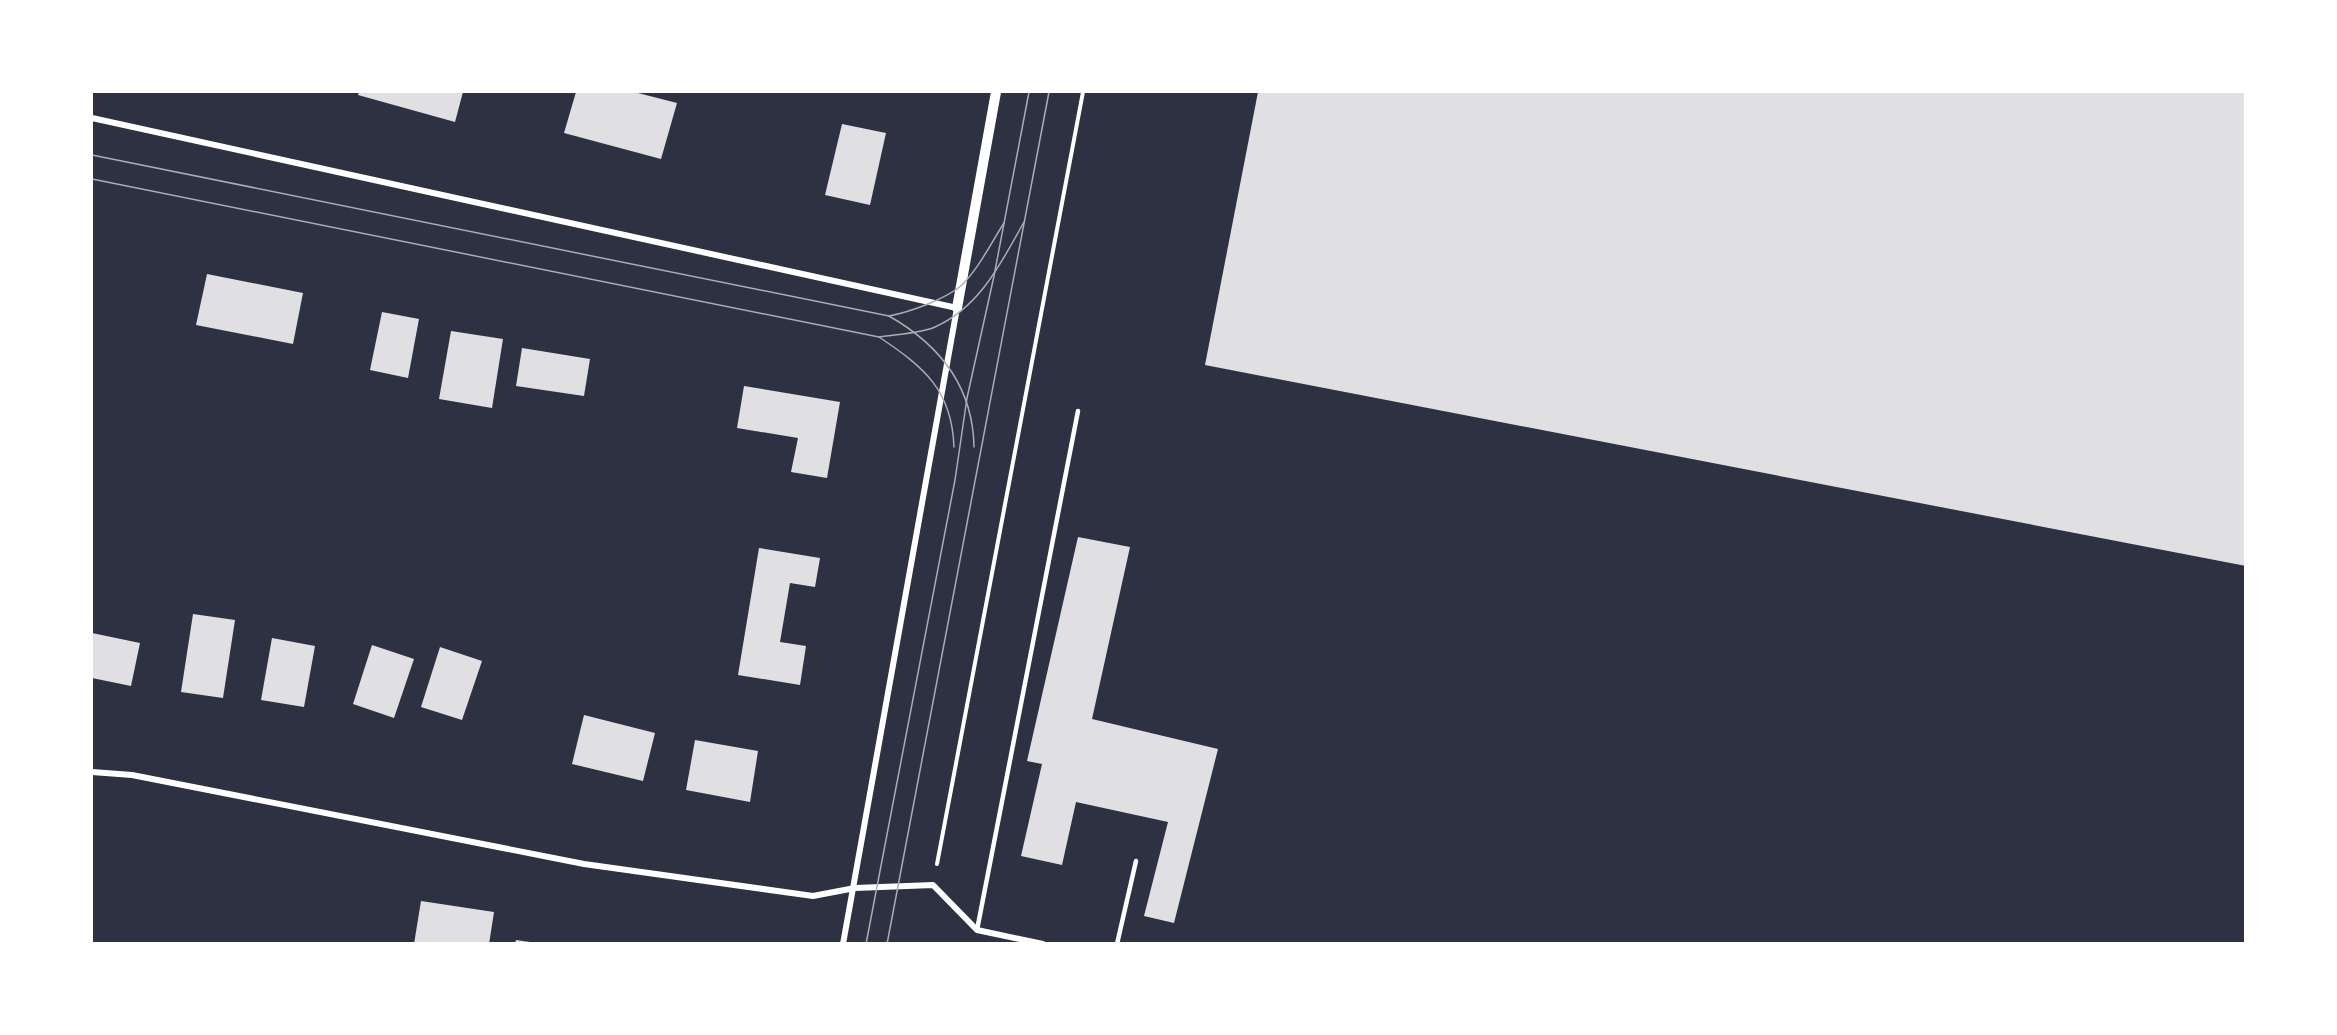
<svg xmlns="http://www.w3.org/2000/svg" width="2337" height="1035" viewBox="0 0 2337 1035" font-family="'PT Sans Narrow',sans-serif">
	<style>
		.building { fill: #e0e0e3 }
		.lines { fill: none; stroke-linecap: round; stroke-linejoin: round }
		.path { stroke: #fff; stroke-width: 4 }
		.service { stroke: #fff; stroke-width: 4.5 }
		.minor { stroke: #fff; stroke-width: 6 }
		.tertiary { stroke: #fff; stroke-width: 10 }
		.tram { stroke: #abadb3; stroke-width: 1.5 }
	</style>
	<rect width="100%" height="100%" fill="#2d3142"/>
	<!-- building -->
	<g class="building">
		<path d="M359 92H463L455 122 358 95Z"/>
		<path d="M576 92H634L677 103 661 159 564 133Z"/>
		<path d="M1258 92H2246V566L1205 365Z"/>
		<path d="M842 124 886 133 870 205 825 195Z"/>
		<path d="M207 274 303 293 293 344 196 325Z"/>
		<path d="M382 312 419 319 408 378 370 370Z"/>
		<path d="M451 331 503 339 492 408 439 399Z"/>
		<path d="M522 348 590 359 584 396 516 386Z"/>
		<path d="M744 386 840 402 827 478 791 472 798 438 737 428Z"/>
		<path d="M1078 537 1130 547 1092 719 1218 749 1174 923 1144 916 1168 822 1076 802 1062 865 1021 856 1042 764 1027 761Z"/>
		<path d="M759 548 820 558 815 587 790 583 780 642 806 646 800 685 738 675Z"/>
		<path d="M193 614 235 620 223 698 181 692Z"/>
		<path d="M92 633 140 643 131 686 92 678Z"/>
		<path d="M272 638 315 646 304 707 261 700Z"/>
		<path d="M372 645 414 659 394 718 353 704Z"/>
		<path d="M440 647 482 661 462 720 421 707Z"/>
		<path d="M584 715 655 733 643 781 572 764Z"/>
		<path d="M695 740 758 751 750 802 686 790Z"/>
		<path d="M421 901 494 912 489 944H414Z"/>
		<path d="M516 940 530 942V944H515Z"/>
	</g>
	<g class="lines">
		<!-- path -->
		<path class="path" d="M937 864 1083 92"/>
		<!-- service -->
		<g class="service">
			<path d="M977 930 1078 411"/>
			<path d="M1117 944 1136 861"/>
		</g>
		<!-- minor -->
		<g class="minor">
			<path d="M92 118 957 308 843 944"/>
			<path d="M92 772 132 775 584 864 813 896 855 888 933 885 977 930 1043 944"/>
		</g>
		<!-- tertiary -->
		<path class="tertiary" d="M957 308 996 92"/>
		<!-- tram -->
		<g class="tram">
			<path d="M92 155 889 316C910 312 946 299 962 285 979 268 991 243 1004 223"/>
			<path d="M92 179 879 337C896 334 919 334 935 327 980 307 1001 263 1024 222"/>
			<path d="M889 316C940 345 973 387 974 447"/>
			<path d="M879 337C924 367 952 390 954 447"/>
			<path d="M866 944 955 480 967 398 994 276 1029 92"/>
			<path d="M887 944 1049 92"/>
		</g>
	</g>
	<!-- border -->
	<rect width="2337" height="1035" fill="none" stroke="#ffffff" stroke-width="186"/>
</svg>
